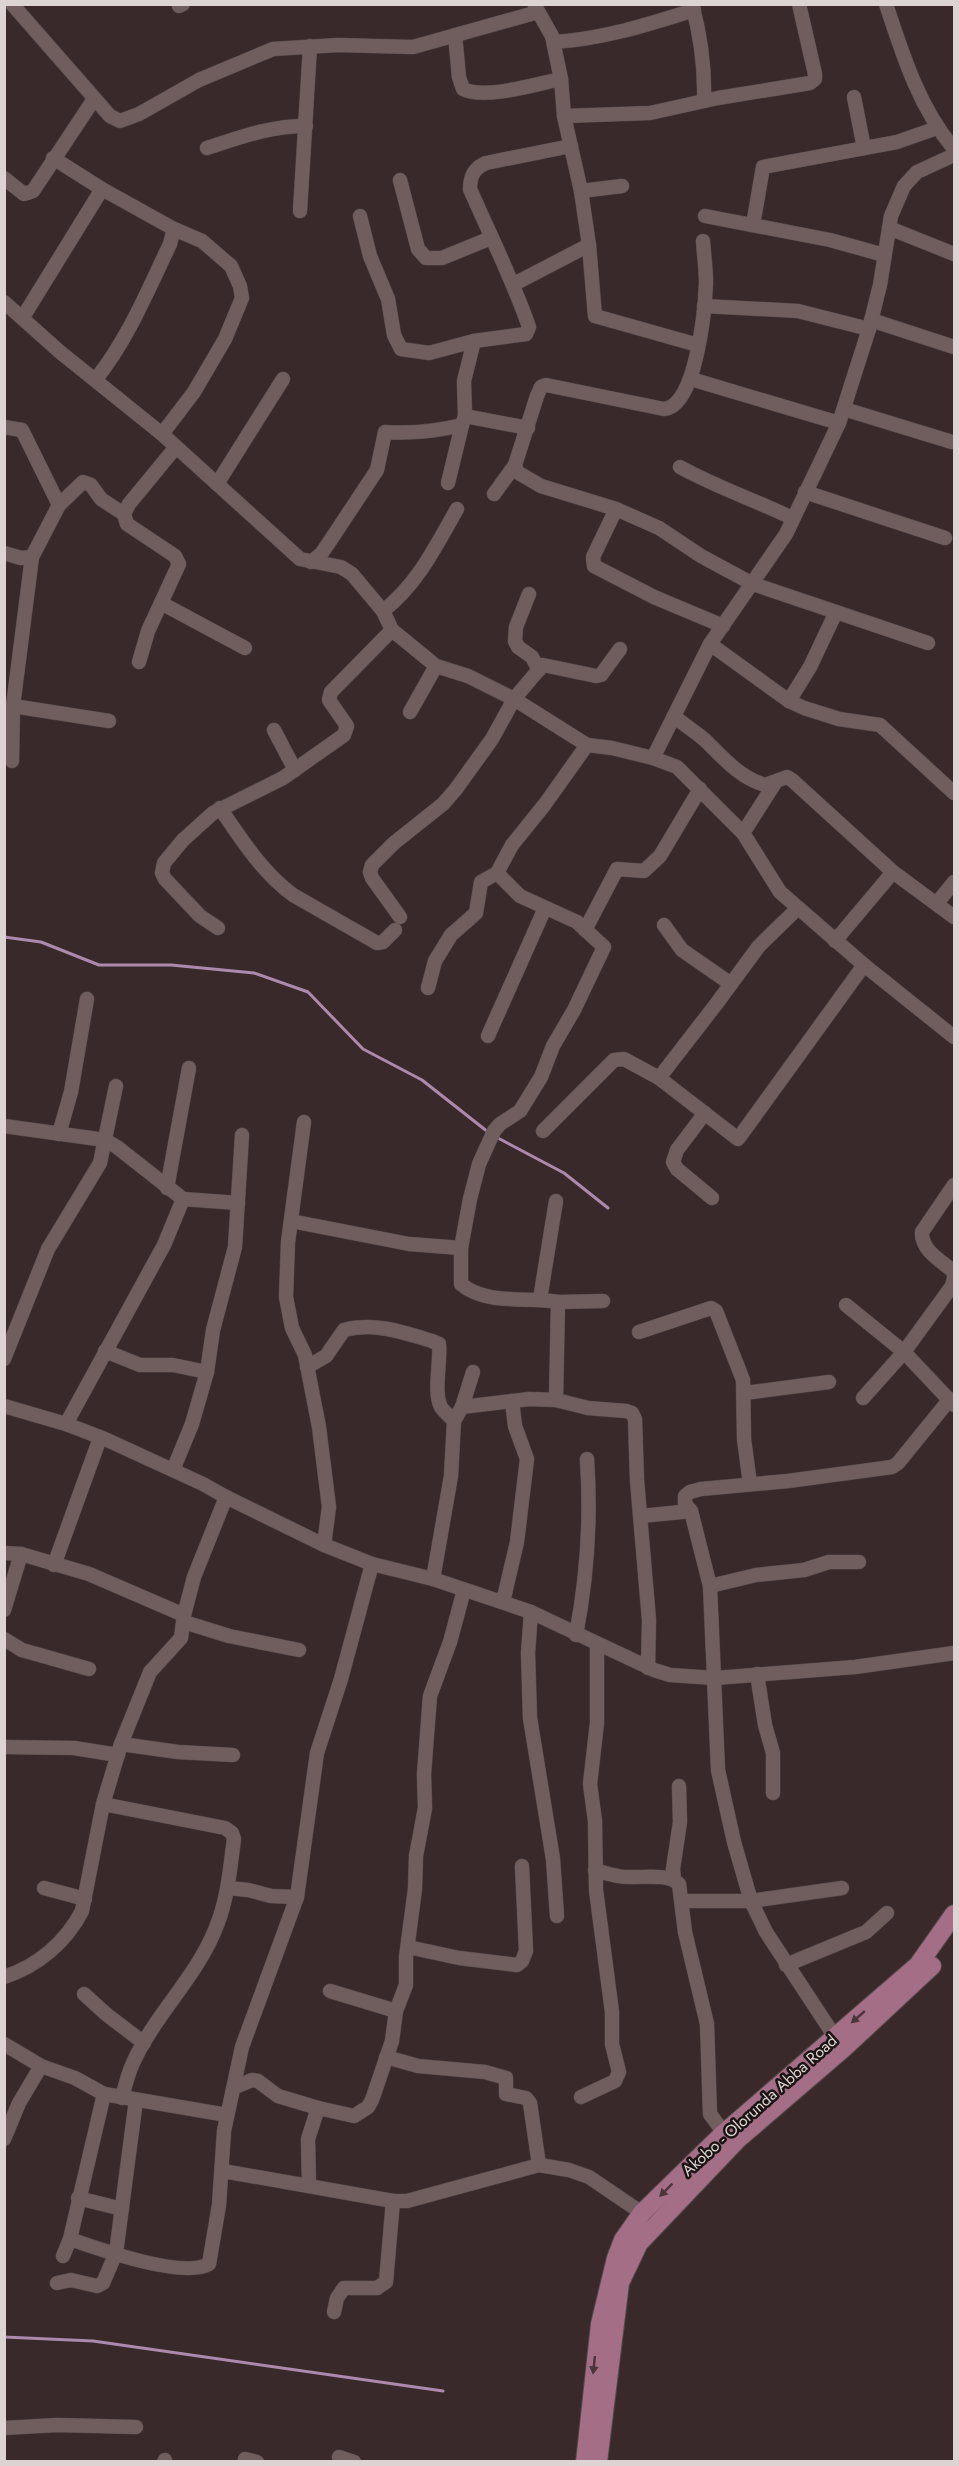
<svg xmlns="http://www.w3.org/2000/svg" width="959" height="2466" viewBox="0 0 959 2466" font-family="Jost,sans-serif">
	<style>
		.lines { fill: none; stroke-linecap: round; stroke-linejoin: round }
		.stream { stroke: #ac8aad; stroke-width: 3 }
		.minor-casing { stroke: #544848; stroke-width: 15 }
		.major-casing { stroke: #544848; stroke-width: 20 }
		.minor { stroke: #705e5f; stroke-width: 14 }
		.major { stroke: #a46e86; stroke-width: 18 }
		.oneway { fill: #4b343c }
		.labels { text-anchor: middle; stroke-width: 5; stroke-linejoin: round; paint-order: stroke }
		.street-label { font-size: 16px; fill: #ddd3d3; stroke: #1b1414 }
	</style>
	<rect width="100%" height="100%" fill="#39292a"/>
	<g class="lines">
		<!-- stream -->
		<g class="stream">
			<path d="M4 937 41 942 99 965H171L254 973 308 992 363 1049 422 1080 488 1132"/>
			<path d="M496 1137 564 1173 608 1208"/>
			<path d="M4 2337 93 2341 443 2391"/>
		</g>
		<defs>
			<g id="minor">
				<path d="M12 4 110 116 120 121 139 114 199 80 273 49 338 45 413 47 538 12"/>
				<path d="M692 4C701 37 705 67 704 101"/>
				<path d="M886 4C903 56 919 107 954 149"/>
				<path d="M179 6 183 4"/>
				<path d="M535 6 552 36 561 79 564 116 581 191 589 245 595 316 698 345"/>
				<path d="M455 35 459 77 463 89C485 100 536 84 561 79"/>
				<path d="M554 42C602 39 647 25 694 10"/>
				<path d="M854 97 864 148"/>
				<path d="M564 116 650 113 718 98 810 83 815 79V74L799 4"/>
				<path d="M207 148C242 137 269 126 306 126"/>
				<path d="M53 158 102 189 174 229 202 241 231 266 240 286 242 298 225 339 194 392 162 434"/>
				<path d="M4 178 24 194 33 191 94 99"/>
				<path d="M400 180 418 249 426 258H442L491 238"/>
				<path d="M581 191 622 186"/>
				<path d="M300 211 310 46"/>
				<path d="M360 216 370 256 388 299 394 335 401 349 429 353 474 341 526 334 529 327C513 280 490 235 470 189 470 176 474 168 486 163L571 146"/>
				<path d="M705 216 830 240 884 255"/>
				<path d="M753 225 763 167 897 142 937 128"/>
				<path d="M889 228 954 254"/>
				<path d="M703 241C704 255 706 269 706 283 705 309 696 407 664 409L546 385 541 387 537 396 515 465 517 472 541 486 616 509 659 528 701 556 753 584 928 643"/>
				<path d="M514 284 589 245"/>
				<path d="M4 302 60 352 162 434 300 559 341 567 352 574 383 611 392 630 436 666 468 676 514 699 587 745 612 748 653 758 677 767 743 833 780 892 864 965 954 1037"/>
				<path d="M704 306 798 311 869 329"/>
				<path d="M23 317 102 189"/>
				<path d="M871 320 954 347"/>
				<path d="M96 379C128 339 148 290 170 244L174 229"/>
				<path d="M691 379 839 423"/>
				<path d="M844 409 952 442"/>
				<path d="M465 416 464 381 474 341"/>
				<path d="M4 427 22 430 59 505"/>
				<path d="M680 467C716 487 755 500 792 518"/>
				<path d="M448 483 462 425"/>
				<path d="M217 484 283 379"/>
				<path d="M805 492 945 538"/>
				<path d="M494 494 515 465"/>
				<path d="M616 509 593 557 594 566 654 597 723 626"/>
				<path d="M4 553 21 558 32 557"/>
				<path d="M311 562 321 554 328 544 377 470 385 432C411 434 437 431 462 425L465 416 528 428"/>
				<path d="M529 594 516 627 515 641 518 647 532 657 539 670"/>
				<path d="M161 603 245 648"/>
				<path d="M383 611C417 585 436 546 457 509"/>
				<path d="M710 644 789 701 804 708 839 719 880 725 954 793"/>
				<path d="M139 662 148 631 179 564 175 556 127 524 124 514 129 504 176 447"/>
				<path d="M789 701 810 667 836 612"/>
				<path d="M13 706 109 721"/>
				<path d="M410 712 436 666"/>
				<path d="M674 716C685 726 698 733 708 743 725 760 741 778 765 785L787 777 792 780 893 872 954 917"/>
				<path d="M274 730 295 770"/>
				<path d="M653 758 710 644 786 534 839 423 869 329 880 285 891 216 904 186 917 172 954 155"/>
				<path d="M12 761 13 706 32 557 59 505 83 482 91 485 101 499 124 514"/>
				<path d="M220 808C241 839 262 872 293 895L377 943 383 942 395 930"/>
				<path d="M743 833 775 783"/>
				<path d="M937 903 954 882"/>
				<path d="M400 917 372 878 370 872 372 865 394 843 443 804 456 789 492 739 514 699 541 667 543 665 596 676 601 675 620 649"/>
				<path d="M664 925 682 950 731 984"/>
				<path d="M218 928 200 916 165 879 162 873 164 863 183 840 213 813 283 778 344 735 347 726 329 700 331 692 392 630"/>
				<path d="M585 930 617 869 644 871 660 856 700 789"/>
				<path d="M835 941 893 872"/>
				<path d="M428 988 435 961 451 935 476 913 481 882 497 873 512 845 545 804 587 745"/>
				<path d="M488 1036 545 908"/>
				<path d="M659 1078 717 1003 759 946 798 908"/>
				<path d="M705 1113 677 1150 673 1162 677 1169 712 1198"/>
				<path d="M304 1122 288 1242 286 1297 292 1328 305 1355 319 1427 329 1507 324 1545"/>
				<path d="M4 1126 105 1140 117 1147 183 1199 238 1203"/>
				<path d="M543 1131 614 1060 624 1059 659 1078 738 1139 864 965"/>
				<path d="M59 1134 71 1092 87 999"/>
				<path d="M954 1185 922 1232C921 1250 940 1260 953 1271L954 1276"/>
				<path d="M167 1188 189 1068"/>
				<path d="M291 1221 409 1244 461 1248"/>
				<path d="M540 1299 556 1201"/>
				<path d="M558 1302 603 1301"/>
				<path d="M846 1305 904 1352 954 1405"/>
				<path d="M639 1332 711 1308 716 1311 743 1380 744 1439 750 1484"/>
				<path d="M105 1351 140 1365H173L207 1372"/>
				<path d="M4 1359 48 1249 100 1163 116 1086"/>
				<path d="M307 1367 326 1356 344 1330C374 1322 403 1332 432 1341L439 1344C441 1362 433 1392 441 1407 444 1412 450 1416 454 1421"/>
				<path d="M745 1393 829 1382"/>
				<path d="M863 1398 904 1352 952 1286 954 1278"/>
				<path d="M556 1400 588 1408 626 1411 632 1413 635 1419 637 1480 649 1620 648 1668"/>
				<path d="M4 1406 66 1424 105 1439 203 1484 226 1497 324 1545 372 1564 433 1579 531 1612 654 1670 670 1675 715 1678 855 1667 954 1653"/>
				<path d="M462 1407 529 1399 556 1400 558 1302C528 1297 485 1305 461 1284V1248L470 1199 479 1164 494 1131 500 1124 520 1111 541 1077 553 1046 574 1010 604 947 577 922 520 896 497 873"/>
				<path d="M66 1424 164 1245 183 1199"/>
				<path d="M173 1470 192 1424 207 1372 213 1330 235 1247 242 1135"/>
				<path d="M641 1516 691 1511"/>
				<path d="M4 1553 21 1554 89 1574 184 1615"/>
				<path d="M54 1565 100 1438"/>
				<path d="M433 1579 451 1476 454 1421 462 1407 473 1372"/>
				<path d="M710 1586 756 1575 804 1570 829 1562H859"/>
				<path d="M503 1602 517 1542 527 1459 515 1426 512 1401"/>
				<path d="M4 1610 21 1554"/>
				<path d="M531 1612 528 1653 530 1718 553 1859 557 1916"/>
				<path d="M184 1622 229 1636 299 1650"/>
				<path d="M576 1635C587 1578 591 1517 587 1459"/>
				<path d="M4 1639 22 1650 89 1669"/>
				<path d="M757 1674 765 1725 773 1753V1793"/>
				<path d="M121 1744 178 1752 233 1755"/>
				<path d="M4 1747 74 1748 118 1755"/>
				<path d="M103 1804 225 1828 232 1833 234 1839C230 1868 228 1897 217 1925 198 1976 155 2014 133 2063 128 2073 125 2086 122 2098"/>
				<path d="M595 1870C602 1872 610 1875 618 1876 637 1880 664 1871 679 1884L685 1932 707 2024 710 2114 724 2133"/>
				<path d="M674 1879 673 1869 680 1822 679 1786"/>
				<path d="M44 1888 85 1899"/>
				<path d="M228 1888 248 1890 271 1896 297 1897"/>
				<path d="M682 1901H751L842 1888"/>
				<path d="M408 1947 459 1958 517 1965 522 1961 526 1951 522 1866"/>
				<path d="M786 1965 866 1932 887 1913"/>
				<path d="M4 1977C38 1966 66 1942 82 1911L103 1804 121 1744 150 1672 181 1638 184 1615 194 1577 226 1497"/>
				<path d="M330 1991 396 2011"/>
				<path d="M84 1994 106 2014 144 2043"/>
				<path d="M835 2037 766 1932 751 1901 734 1842 718 1770 710 1586 691 1511 685 1504V1496L690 1492 701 1489 788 1481 892 1467 898 1463 950 1399"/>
				<path d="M4 2044 41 2066 75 2078 104 2094 227 2115"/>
				<path d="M386 2057 418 2066 485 2072 506 2078V2094L526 2098 530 2103 539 2165"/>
				<path d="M235 2087 252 2080 258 2081 278 2096 318 2108"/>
				<path d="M581 2097 615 2081 619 2072 612 2044V2012L596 1890 595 1821 590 1784 597 1723V1645"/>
				<path d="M4 2139 19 2103 41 2066"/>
				<path d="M223 2171 393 2201H407L539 2165 569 2170 589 2177 642 2213"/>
				<path d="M309 2186 308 2139 318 2108 354 2116 368 2107 372 2100 392 2041 396 2011 406 1985V1957L415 1889 416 1856 425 1808 424 1774 430 1696 450 1642 464 1590"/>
				<path d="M78 2198 122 2209"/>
				<path d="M70 2239C98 2249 183 2279 209 2264L219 2205 224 2131 242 2047 297 1897 317 1753 341 1679 372 1564"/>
				<path d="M63 2256 70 2239 104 2094"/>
				<path d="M57 2283 71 2280 97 2286 103 2283 116 2253 136 2100"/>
				<path d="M334 2312 337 2298 344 2288H377L386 2282 393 2201"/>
				<path d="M4 2428 57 2425 136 2427"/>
				<path d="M339 2457 354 2462"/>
				<path d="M245 2459 257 2462"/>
				<path d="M164 2462 165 2460"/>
			</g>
			<g id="major">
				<path d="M585 2462 600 2324 616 2258 623 2240 642 2213 724 2133 918 1965 954 1914"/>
				<path d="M598 2462 620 2283 639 2243 737 2140 844 2048 932 1966"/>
			</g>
		</defs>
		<!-- minor casing -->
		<use href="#minor" class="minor-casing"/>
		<!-- major casing -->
		<use href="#major" class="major-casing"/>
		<!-- minor -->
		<use href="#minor" class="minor"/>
		<!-- major -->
		<use href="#major" class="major"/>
	</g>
	<!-- one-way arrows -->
	<defs><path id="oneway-solid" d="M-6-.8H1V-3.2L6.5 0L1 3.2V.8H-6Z" transform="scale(1.5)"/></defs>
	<g class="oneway">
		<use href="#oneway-solid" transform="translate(858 2017) rotate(139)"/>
		<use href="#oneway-solid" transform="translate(666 2190) rotate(135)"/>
		<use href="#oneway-solid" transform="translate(594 2365) rotate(96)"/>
	</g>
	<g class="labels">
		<!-- street labels -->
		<g class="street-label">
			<text transform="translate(759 2105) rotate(-42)" y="6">Akobo - Olorunda Abba Road</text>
		</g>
	</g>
	<!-- border -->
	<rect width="959" height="2466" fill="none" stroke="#ddd3d3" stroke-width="12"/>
</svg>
